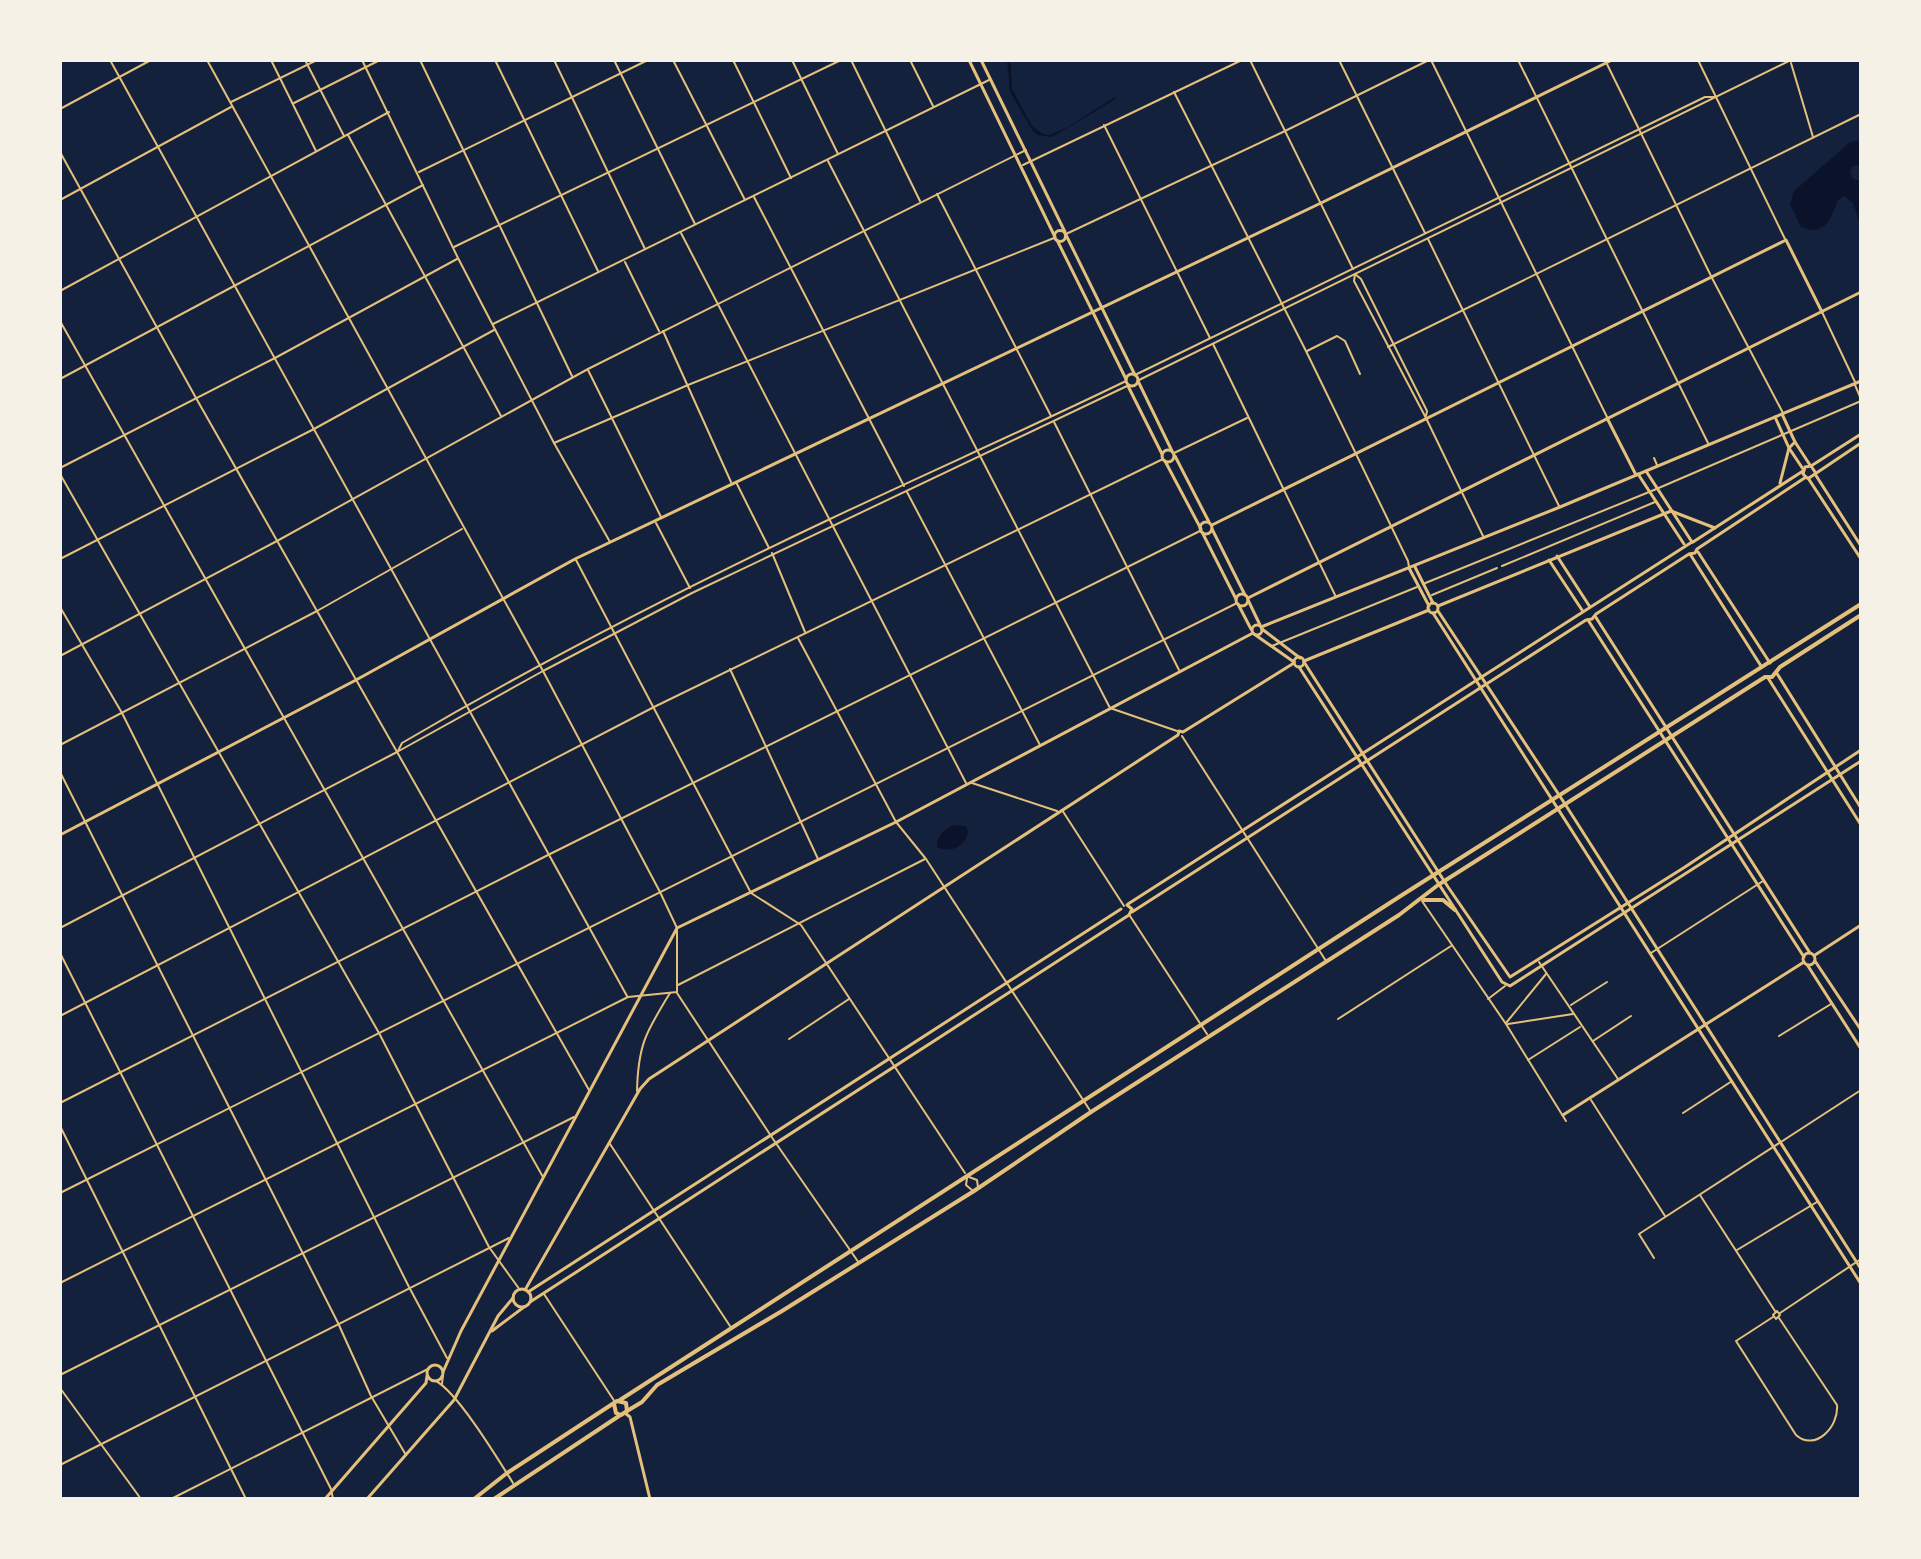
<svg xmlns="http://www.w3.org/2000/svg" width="1921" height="1559" viewBox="0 0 1921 1559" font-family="Raleway,sans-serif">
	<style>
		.water { fill: #0b132b }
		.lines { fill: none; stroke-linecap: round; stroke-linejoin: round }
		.pedestrian { stroke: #e5c07b; stroke-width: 2 }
		.minor { stroke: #e5c07b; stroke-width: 2 }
		.tertiary { stroke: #e5c07b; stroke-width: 3 }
		.secondary { stroke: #e5c07b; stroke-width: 3 }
		.primary { stroke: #e5c07b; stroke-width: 4 }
	</style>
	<rect width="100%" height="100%" fill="#14213d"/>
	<!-- water -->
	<g class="water">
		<path d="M1007 60 1011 64 1012 89 1032 126 1043 134 1049 135 1066 128 1115 97 1116 99 1052 137 1037 135 1032 130 1010 92Z"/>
		<path d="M1861 140V165L1852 166 1850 172 1853 179 1861 181V227L1853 203 1844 196 1838 200C1831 219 1825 237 1801 227L1790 204 1794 191 1850 142Z"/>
		<path d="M955 825 966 826 968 831C966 846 951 854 937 847 936 836 945 828 955 825Z"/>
	</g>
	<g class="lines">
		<!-- pedestrian -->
		<g class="pedestrian">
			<path d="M1654 458 1657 465"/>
			<path d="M1502 566 1655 502"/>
			<path d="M1432 595 1497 568"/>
			<path d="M1506 1023 1546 974"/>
			<path d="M1508 1024 1573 1014"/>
		</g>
		<!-- minor -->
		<g class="minor">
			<path d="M110 60 627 996"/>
			<path d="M271 60 316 151"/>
			<path d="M305 60 344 136"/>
			<path d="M362 60 458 258 554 443 610 542"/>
			<path d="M420 60 572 376"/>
			<path d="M495 60 598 271"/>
			<path d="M554 60 645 249"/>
			<path d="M614 60 695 224"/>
			<path d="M673 60 745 200"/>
			<path d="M733 60 791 178"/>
			<path d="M792 60 838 154"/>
			<path d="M851 60 920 201"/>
			<path d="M910 60 933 106"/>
			<path d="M1250 60 1353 269"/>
			<path d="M1339 60 1425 233"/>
			<path d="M1431 60 1607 417"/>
			<path d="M1518 60 1708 443"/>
			<path d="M1605 60 1712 278 1783 413"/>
			<path d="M1698 60 1785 239"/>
			<path d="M1791 63 1813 137"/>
			<path d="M1174 92 1306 351 1408 561 1409 567"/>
			<path d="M231 102 317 60"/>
			<path d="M294 103 380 60"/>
			<path d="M60 109 151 60"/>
			<path d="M1104 125 1210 338"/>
			<path d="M348 135 501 416"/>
			<path d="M60 152 196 398 589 1090"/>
			<path d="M828 161 1110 708 1177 731"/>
			<path d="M1023 165 1242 60"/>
			<path d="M419 172 648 60"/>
			<path d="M937 194 1051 416"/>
			<path d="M754 197 904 486"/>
			<path d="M60 200 231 107"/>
			<path d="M681 233 966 783"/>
			<path d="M1066 234 1285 131 1429 60"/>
			<path d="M1428 239 1559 506"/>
			<path d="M454 247 841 60"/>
			<path d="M625 262 659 331"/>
			<path d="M60 291 389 112"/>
			<path d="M1822 312 1855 382"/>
			<path d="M60 321 543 1177"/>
			<path d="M493 324 989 80"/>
			<path d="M663 331 731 482"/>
			<path d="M1213 344 1336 597"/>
			<path d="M1388 347 1861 114"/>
			<path d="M1307 351 1337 336 1345 341 1360 374"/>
			<path d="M588 370 661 517"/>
			<path d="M1137 374 1705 97H1715"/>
			<path d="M60 379 423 185"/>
			<path d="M1139 380 1791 60"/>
			<path d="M1855 385 1861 399"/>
			<path d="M1426 416 1427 411 1361 279 1355 274 1354 281 1426 418 1483 536"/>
			<path d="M1054 422 1179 670"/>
			<path d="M554 443 688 385 1054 238"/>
			<path d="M1174 453 1247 418"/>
			<path d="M60 468 275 358 457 259"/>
			<path d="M60 474 379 1033 489 1247 520 1290"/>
			<path d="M736 482 769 548"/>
			<path d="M907 492 1040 745"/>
			<path d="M656 523 690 588"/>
			<path d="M772 553 805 632"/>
			<path d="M60 559 314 429 494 330"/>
			<path d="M576 560 751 893 801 925 965 1173"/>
			<path d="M1423 584 1654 490 1861 401"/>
			<path d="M60 607 122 713 409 1287 447 1358"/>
			<path d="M798 638 896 822 926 859 1091 1112"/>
			<path d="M1272 646 1417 587"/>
			<path d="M60 656 277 541 588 369 1026 150"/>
			<path d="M730 669 818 859"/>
			<path d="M1182 736 1326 961"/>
			<path d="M60 745 317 611 462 529"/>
			<path d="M398 751 402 743C540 662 684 588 828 520 927 473 1027 429 1126 381"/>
			<path d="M60 772 338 1323 371 1396 406 1455"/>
			<path d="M972 783 1057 811"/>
			<path d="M1062 810 1124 906"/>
			<path d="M1422 901 1506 1024 1566 1121"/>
			<path d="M1130 916 1207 1034"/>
			<path d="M60 928 397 752 543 671 692 593 1127 386"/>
			<path d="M60 953 331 1489 333 1499"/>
			<path d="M1651 953 1763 881"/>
			<path d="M1539 962 1618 1079"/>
			<path d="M678 985 925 859"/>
			<path d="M677 993 773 1139 859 1263"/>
			<path d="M1488 999 1505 986"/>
			<path d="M1571 1005 1607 982"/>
			<path d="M60 1016 654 707 1163 459"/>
			<path d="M1338 1019 1451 946"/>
			<path d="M1779 1036 1831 1004"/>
			<path d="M789 1039 849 999"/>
			<path d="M1593 1041 1631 1016"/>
			<path d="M1528 1060 1580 1027"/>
			<path d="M637 1091C638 1045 646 1032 670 993"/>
			<path d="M1591 1100 1665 1216"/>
			<path d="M60 1103 548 855 1200 531"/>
			<path d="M1683 1113 1732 1081"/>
			<path d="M60 1126 246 1499"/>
			<path d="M610 1144 730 1326"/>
			<path d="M969 1177 977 1180 978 1187"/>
			<path d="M967 1178 966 1185 973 1191"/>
			<path d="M60 1193 1237 603"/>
			<path d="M1700 1195 1775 1311"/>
			<path d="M1737 1250 1817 1202"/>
			<path d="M1654 1258 1639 1234 1861 1090"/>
			<path d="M60 1283 628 997 677 992V928L660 892 543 671 207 60"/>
			<path d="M544 1294 615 1402"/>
			<path d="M1777 1311 1780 1315 1776 1319 1773 1315Z"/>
			<path d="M1780 1313 1861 1259"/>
			<path d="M1773 1317 1736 1341 1796 1435C1815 1452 1839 1427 1837 1405L1779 1318"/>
			<path d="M60 1375 574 1117"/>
			<path d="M436 1381C458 1393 498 1459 513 1483"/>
			<path d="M442 1384 443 1375"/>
			<path d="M60 1388 141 1499"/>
			<path d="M60 1465 509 1238"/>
			<path d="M171 1499 428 1369"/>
		</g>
		<!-- tertiary -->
		<g class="tertiary">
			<path d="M1607 418 1636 475"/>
			<path d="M1212 525 1786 240 1822 312"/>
			<path d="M1248 598 1861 292"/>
			<path d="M60 835 356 680 575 559 1321 203 1612 60"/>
			<path d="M1815 955 1861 925"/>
			<path d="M1563 1115 1804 962"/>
			<path d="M625 1413 630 1417 650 1499"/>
		</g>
		<!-- secondary -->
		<g class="secondary">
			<path d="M969 60 1055 237"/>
			<path d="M981 60 1065 232"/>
			<circle cx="1060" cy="236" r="5.5"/>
			<path d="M1066 235 1135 375"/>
			<path d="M1057 240 1126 379"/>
			<circle cx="1132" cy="380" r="6"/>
			<path d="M1138 381 1172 451"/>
			<path d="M1128 386 1162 454"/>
			<path d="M1782 414 1795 442 1810 465"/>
			<path d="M1775 417 1789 448 1803 469"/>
			<circle cx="1168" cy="456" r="6"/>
			<path d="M1175 456 1209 522"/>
			<path d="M1165 461 1201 529"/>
			<path d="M1811 466 1861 434"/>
			<path d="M1646 471 1692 542"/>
			<path d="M1638 474 1684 544"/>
			<path d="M1815 474 1861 546"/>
			<path d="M1807 478 1803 474 1805 467 1811 466 1815 472"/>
			<path d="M1808 478 1861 559"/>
			<path d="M1809 478 1861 443"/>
			<path d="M1780 483 1789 448 1795 442"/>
			<circle cx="1206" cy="528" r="6"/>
			<path d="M1212 529 1245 595"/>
			<path d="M1202 532 1236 599"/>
			<path d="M1693 542 1803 471"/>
			<path d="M1698 552 1770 663"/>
			<path d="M1690 554 1761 666"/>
			<path d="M1557 556 1590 607"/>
			<path d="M1549 560 1582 610"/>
			<path d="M1415 567 1433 603"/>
			<path d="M1409 568 1429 606"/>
			<circle cx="1242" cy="600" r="6"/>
			<path d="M1248 600 1260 625"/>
			<circle cx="1433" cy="608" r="5"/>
			<path d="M1238 604 1251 629"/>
			<path d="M1438 606 1671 511 1715 528"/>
			<path d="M1438 611 1565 804 1861 1269"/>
			<path d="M1433 613 1861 1284"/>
			<path d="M1595 616 1810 953"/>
			<path d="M1588 620 1804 957"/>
			<circle cx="1257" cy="630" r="5"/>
			<path d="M1261 627 1560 507 1861 381"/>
			<path d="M1262 629 1300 658"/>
			<path d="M1254 634 1294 662"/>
			<circle cx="1299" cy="662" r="5"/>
			<path d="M1304 661 1429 610"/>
			<path d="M1304 662 1448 887 1510 977 1685 867 1861 750"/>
			<path d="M1299 667 1502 982 1510 986 1861 761"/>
			<path d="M1776 672 1861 808"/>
			<path d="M1768 678 1861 825"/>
			<path d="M1128 904 1692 542"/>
			<path d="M1132 912 1586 620 1592 619 1596 614 1689 554 1695 553 1697 549 1806 477"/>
			<circle cx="1809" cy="959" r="6"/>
			<path d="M1815 961 1861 1030"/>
			<path d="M1808 966 1861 1049"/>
			<circle cx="522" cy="1298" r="9"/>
			<path d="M525 1290 640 1089 649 1079 1178 735 1179 731 1183 732 1294 663"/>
			<path d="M528 1292 1121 909"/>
			<path d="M530 1302 1129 915 1132 909 1127 905"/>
			<path d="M492 1331 524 1307"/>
			<circle cx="435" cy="1373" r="8"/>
			<path d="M443 1372 461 1331 677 928 896 822 1253 633"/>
			<path d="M325 1499 426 1383 427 1376"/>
			<path d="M367 1499 454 1400 498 1316 513 1298"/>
		</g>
		<!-- primary -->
		<g class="primary">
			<path d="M1424 900H1443L1455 910"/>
			<path d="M620 1400 1399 897 1861 604"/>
			<path d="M627 1411 642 1402 657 1385 782 1311 974 1191 1091 1112 1399 915 1438 885 1765 677H1772L1780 667 1861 615"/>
			<path d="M474 1499 507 1473 617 1401 626 1403 627 1411 621 1415 616 1413 614 1404"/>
			<path d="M494 1499 619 1416"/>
		</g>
	</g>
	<!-- border -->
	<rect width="1921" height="1559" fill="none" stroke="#f6f1e7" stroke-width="124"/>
</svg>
